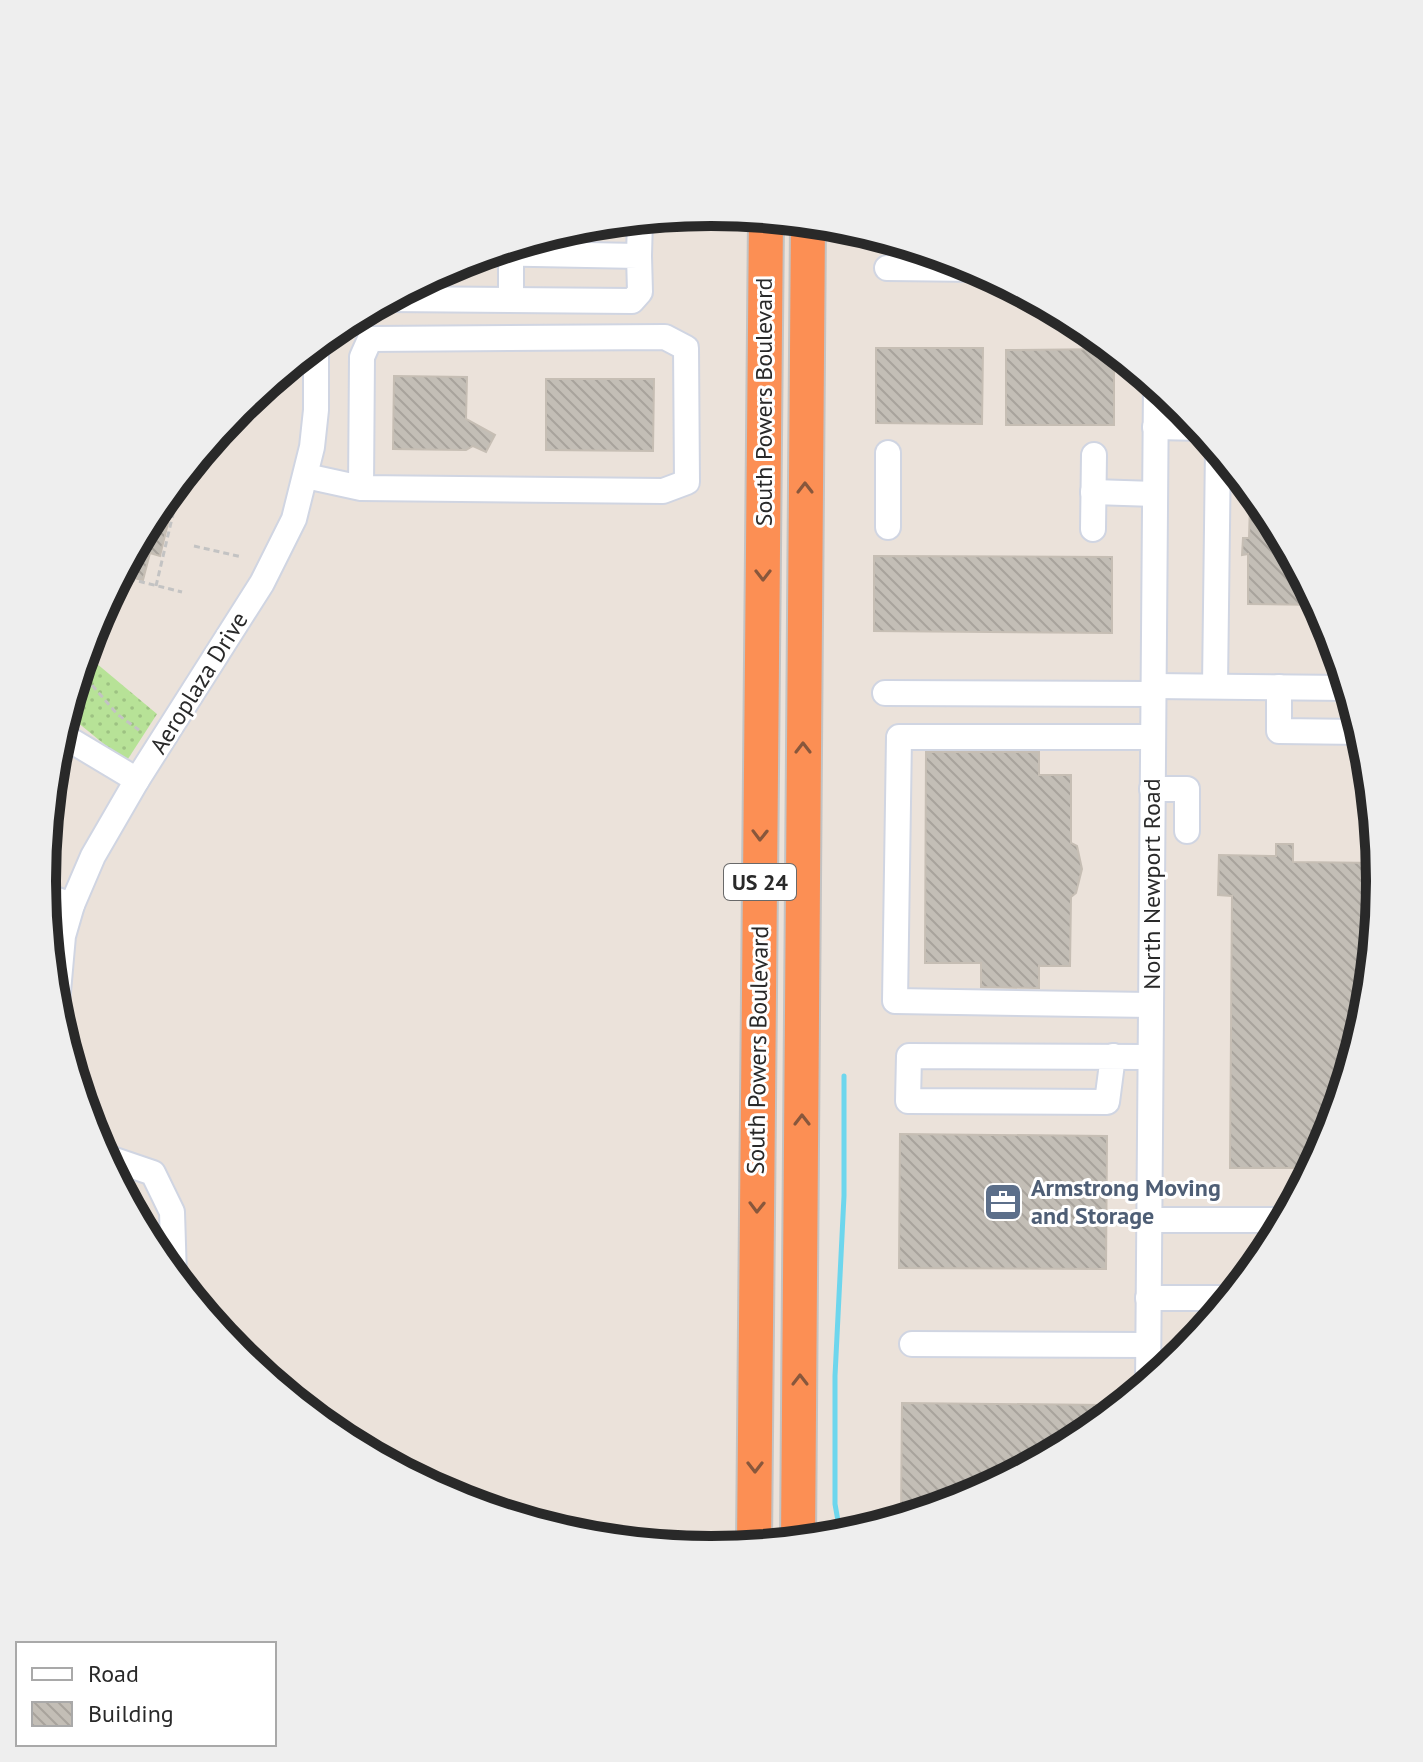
<svg xmlns="http://www.w3.org/2000/svg" width="1423" height="1762" viewBox="0 0 1423 1762" font-family="'PT Sans',sans-serif">
	<style>
		.park { fill: url(#park-dots) }
		.lines { fill: none; stroke-linecap: round; stroke-linejoin: round }
		.stream { stroke: #6dd6ed; stroke-width: 5 }
		.building { fill: url(#building-back-hatch); stroke: #c6beb4; stroke-width: 2 }
		.minor-casing { stroke: #d0d5e2; stroke-width: 28 }
		.highway-casing { stroke: #c3c3c3; stroke-width: 38 }
		.path { stroke: #c3c3c3; stroke-width: 3; stroke-dasharray: 6 4; stroke-linecap: butt }
		.minor { stroke: #fff; stroke-width: 24 }
		.highway { stroke: #fc8f54; stroke-width: 34 }
		.oneway { stroke: #88573c }
		.labels { text-anchor: middle; stroke-width: 6; stroke-linejoin: round; paint-order: stroke }
		.shield { fill: #fff; stroke: #696969; stroke-width: 2 }
		.shield-label { font-size: 22px; font-weight: bold; fill: #292929 }
		.street-label { font-size: 24px; fill: #292929; stroke: #fff }
		.service-label { font-size: 24px; font-weight: bold; fill: #4e5e75; stroke: #fff; text-anchor: start }
		.rim { fill: none; stroke: #292929; stroke-width: 10 }
	</style>
	<defs>
		<pattern id="park-dots" width="8" height="8" patternUnits="userSpaceOnUse" patternTransform="scale(2)"><rect width="8" height="8" fill="#b7e297"/><path d="M2 2h.1M6 6h.1" fill="none" stroke="#9dc282" stroke-width="1.8" stroke-linecap="round"/></pattern>
		<pattern id="building-back-hatch" width="6" height="6" patternUnits="userSpaceOnUse" patternTransform="scale(2)"><rect width="6" height="6" fill="#c3beb6"/><path d="M-1 5l2 2M0 0l6 6M5-1l2 2" fill="none" stroke="#a8a39c"/></pattern>
	</defs>
	<rect width="100%" height="100%" fill="#ebe2da"/>
	<!-- park -->
	<path class="park" d="M84 653 157 714 126 762 66 713Z"/>
	<g class="lines">
		<!-- stream -->
		<path class="stream" d="M841 1538 835 1504V1376L844 1196V1076"/>
	</g>
	<!-- building -->
	<g class="building">
		<path d="M876 348H983L982 424 876 423Z"/>
		<path d="M1114 349V425H1006V350Z"/>
		<path d="M394 376 467 377 466 419 495 435 486 452 473 446 466 450 393 449Z"/>
		<path d="M546 379H654L653 451 546 450Z"/>
		<path d="M1250 505H1265L1268 509 1319 605 1248 604V554L1242 555 1243 538H1249Z"/>
		<path d="M150 519 168 523 160 556 150 553 143 580 120 575Z"/>
		<path d="M874 556 1112 557V633L874 631Z"/>
		<path d="M926 752H1039V775H1071V843L1077 846 1082 869 1076 893 1071 897 1070 966H1039V988L981 987V963H925Z"/>
		<path d="M1276 844H1293V862L1379 863 1381 881 1368 1012 1330 1138 1313 1168H1230L1232 896 1218 895 1219 855 1276 856Z"/>
		<path d="M900 1134 1107 1136 1106 1269 899 1268Z"/>
		<path d="M902 1403 1105 1405V1420L1083 1438 967 1500 901 1520Z"/>
	</g>
	<g class="lines">
		<defs>
			<g id="minor">
				<path d="M511 246V300"/>
				<path d="M639 256 640 219"/>
				<path d="M887 268 980 269"/>
				<path d="M387 299 632 301 640 292 639 256 487 253"/>
				<path d="M1155 427 1202 428"/>
				<path d="M306 476 361 488 663 491 687 482 686 348 665 337 370 339 362 357 361 488"/>
				<path d="M1093 492 1155 494"/>
				<path d="M888 527V453"/>
				<path d="M1093 529 1094 455"/>
				<path d="M1153 686 1349 688"/>
				<path d="M1215 686 1218 448"/>
				<path d="M1279 687V731L1363 732"/>
				<path d="M885 693 1153 694"/>
				<path d="M59 736 72 741 137 780"/>
				<path d="M1152 789H1187V831"/>
				<path d="M43 895 72 905"/>
				<path d="M1151 1005 895 1001 899 737H1153"/>
				<path d="M56 1014 63 936 72 905 93 856 137 780 262 583 294 519 312 447 316 410V344"/>
				<path d="M1113 1056 1107 1102 908 1101 909 1056 1150 1057"/>
				<path d="M103 1156 153 1173 172 1212 174 1276"/>
				<path d="M1149 1220H1286"/>
				<path d="M1148 1298H1231"/>
				<path d="M912 1344 1148 1345"/>
				<path d="M1148 1385 1156 384"/>
				<path d="M316 1418 327 1425"/>
			</g>
			<g id="highway">
				<path d="M798 1542 808 221"/>
				<path d="M754 1546 766 217"/>
			</g>
		</defs>
		<!-- minor casing -->
		<use href="#minor" class="minor-casing"/>
		<!-- highway casing -->
		<use href="#highway" class="highway-casing"/>
		<!-- path -->
		<g class="path">
			<path d="M194 546 242 557"/>
			<path d="M156 586 182 476"/>
			<path d="M112 590 121 589 134 580 182 592"/>
			<path d="M79 670 117 714 139 730"/>
		</g>
		<!-- minor -->
		<use href="#minor" class="minor"/>
		<!-- highway -->
		<use href="#highway" class="highway"/>
	</g>
	<!-- one-way arrows -->
	<defs><path id="oneway-chevron" d="M-2-3.5L2.5 0L-2 3.5" fill="none" stroke-width="1.6" stroke-linecap="round" stroke-linejoin="round" transform="scale(2)"/></defs>
	<g class="oneway">
		<use href="#oneway-chevron" transform="translate(805 488) rotate(-90)"/>
		<use href="#oneway-chevron" transform="translate(763 575) rotate(90)"/>
		<use href="#oneway-chevron" transform="translate(803 748) rotate(-90)"/>
		<use href="#oneway-chevron" transform="translate(760 835) rotate(91)"/>
		<use href="#oneway-chevron" transform="translate(802 1120) rotate(-90)"/>
		<use href="#oneway-chevron" transform="translate(757 1207) rotate(91)"/>
		<use href="#oneway-chevron" transform="translate(800 1380) rotate(-90)"/>
		<use href="#oneway-chevron" transform="translate(755 1467) rotate(90)"/>
	</g>
	<!-- icons -->
	<defs>
		<symbol id="office-square" viewBox="-11 -11 22 22"><rect x="-9" y="-9" width="18" height="18" rx="4" fill="#5c6f8a" stroke="#fff"/><path d="M-6-3h4V-5.5h4V-3h4V5H-6ZM-1-4.5V-3h2v-1.5ZM-6 0V1H6V0Z" fill="#fff"/></symbol>
	</defs>
	<g fill-rule="evenodd">
		<use href="#office-square" x="981" y="1180" width="44" height="44"/>
	</g>
	<g class="labels">
		<!-- shield labels -->
		<rect class="shield" x="724" y="864" width="72" height="36" rx="6"/>
		<g class="shield-label">
			<text x="760" y="890">US 24</text>
		</g>
		<!-- street labels -->
		<g class="street-label">
			<text transform="translate(764 402) rotate(-90)" y="8">South Powers Boulevard</text>
			<text transform="translate(199 683) rotate(-58)" y="8">Aeroplaza Drive</text>
			<text transform="translate(1152 884) rotate(-90)" y="8">North Newport Road</text>
			<text transform="translate(758 1050) rotate(-89)" y="8">South Powers Boulevard</text>
		</g>
		<!-- service labels -->
		<g class="service-label">
			<text x="1031" y="1196">Armstrong Moving<tspan x="1031" dy="28">and Storage</tspan></text>
		</g>
	</g>
	<!-- crop -->
	<path d="M0 0H1423V1762H0ZM56 881a655 655 0 1 1 1310 0a655 655 0 1 1-1310 0Z" fill="#eee" fill-rule="evenodd"/>
	<path class="rim" d="M56 881a655 655 0 1 1 1310 0a655 655 0 1 1-1310 0Z"/>
	<!-- legend -->
	<rect x="16" y="1642" width="260" height="104" fill="#ffffff" stroke="#a9a9a9" stroke-width="2"/>
	<rect x="32" y="1668" width="40" height="12" fill="#ffffff" stroke="#a9a9a9" stroke-width="2"/>
	<text x="88" y="1682" font-size="24" fill="#292929">Road</text>
	<rect x="32" y="1702" width="40" height="24" fill="url(#building-back-hatch)" stroke="#a9a9a9" stroke-width="2"/>
	<text x="88" y="1722" font-size="24" fill="#292929">Building</text>
</svg>
